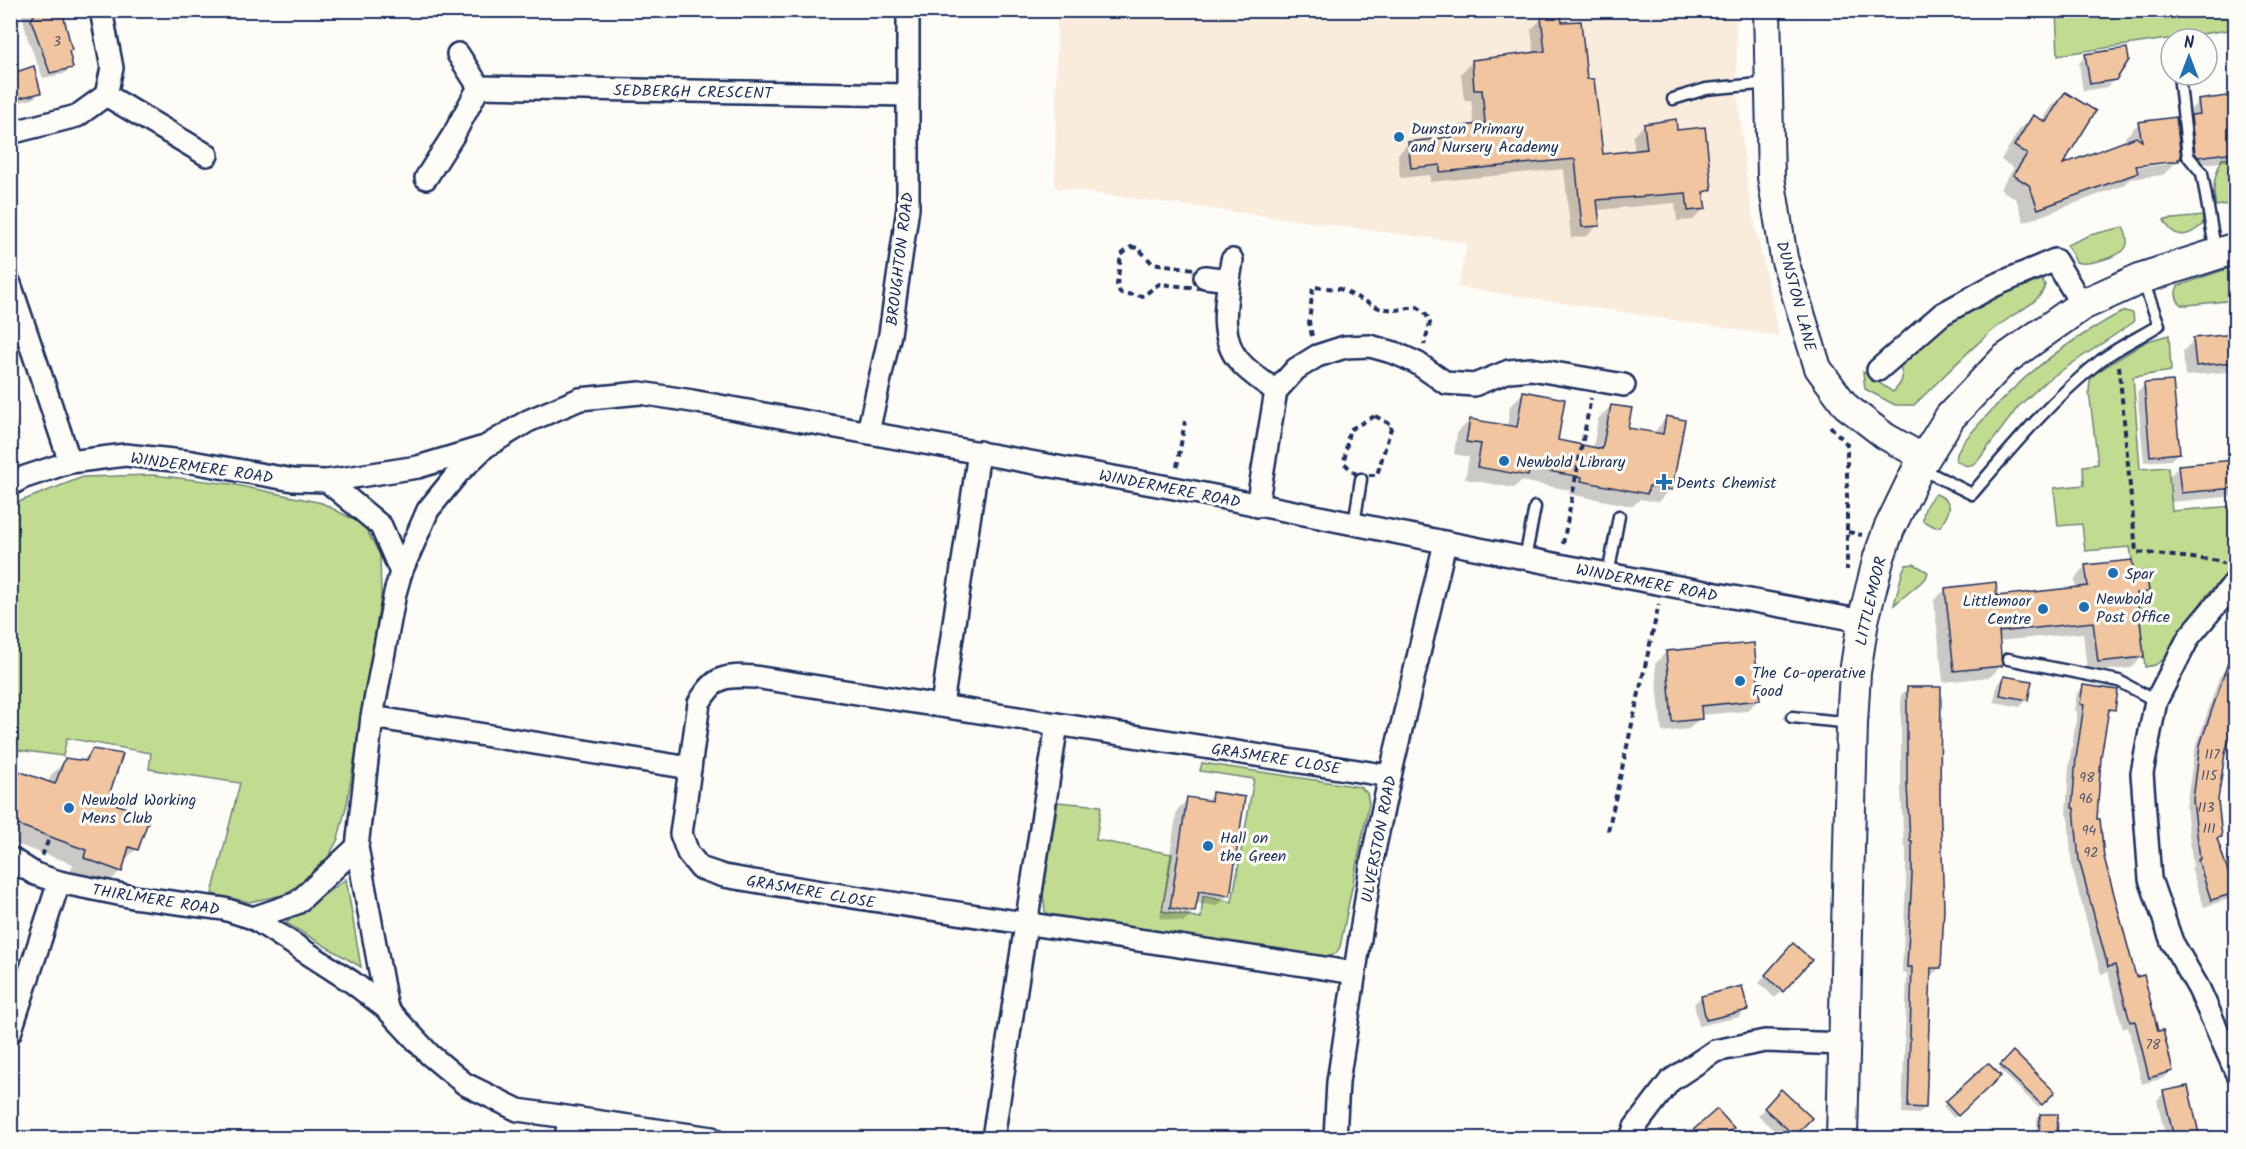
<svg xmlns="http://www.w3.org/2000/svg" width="2246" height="1149" viewBox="0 0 2246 1149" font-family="Kalam,sans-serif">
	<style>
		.built { fill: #f9ecdd }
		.green { fill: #c1db91; stroke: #6e8578; stroke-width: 1.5 }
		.shadow { fill: #0003; fill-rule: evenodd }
		.building { fill: #f1c5a0; stroke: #1b2f5e; stroke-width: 1.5 }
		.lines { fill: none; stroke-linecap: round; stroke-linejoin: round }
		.service-casing { stroke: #1b2f5e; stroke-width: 15 }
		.minor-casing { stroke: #1b2f5e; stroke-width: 26 }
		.tertiary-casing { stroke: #1b2f5e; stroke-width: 30 }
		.secondary-casing { stroke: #1b2f5e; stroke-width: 34 }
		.path { stroke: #1b2f5e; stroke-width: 4; stroke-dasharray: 6 4.5; stroke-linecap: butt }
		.service { stroke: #fdfcf7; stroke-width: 10 }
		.minor { stroke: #fdfcf7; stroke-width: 21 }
		.tertiary { stroke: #fdfcf7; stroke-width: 26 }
		.secondary { stroke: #fdfcf7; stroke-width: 30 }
		.poi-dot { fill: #1f6fb2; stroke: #fdfcf7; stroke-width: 2 }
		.labels { text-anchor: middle; stroke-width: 6; stroke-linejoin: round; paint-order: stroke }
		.number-label { font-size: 14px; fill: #50546e }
		.street-label { font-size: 16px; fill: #1b2f5e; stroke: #fdfcf7 }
		.poi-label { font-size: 16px; fill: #1b2f5e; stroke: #fdfcf7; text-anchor: start }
	</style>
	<rect width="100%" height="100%" fill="#fdfcf7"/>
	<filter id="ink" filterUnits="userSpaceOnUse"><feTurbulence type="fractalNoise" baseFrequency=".0167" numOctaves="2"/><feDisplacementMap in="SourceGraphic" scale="12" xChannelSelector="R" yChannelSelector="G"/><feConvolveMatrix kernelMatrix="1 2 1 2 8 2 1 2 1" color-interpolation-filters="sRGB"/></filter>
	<g filter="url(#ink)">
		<!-- built -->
		<path class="built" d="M1057 11H1736L1737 87 1748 192 1779 336 1458 287 1467 243 1055 188Z"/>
		<!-- green -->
		<g class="green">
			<path d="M2056 11H2235V29L2058 55Z"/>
			<path d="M2235 158V203L2216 206C2212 188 2214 176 2222 159Z"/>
			<path d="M2203 216V224C2188 238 2174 240 2164 220Z"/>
			<path d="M2123 227C2126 233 2129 240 2126 247 2121 257 2086 266 2076 262L2067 245 2090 235Z"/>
			<path d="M2235 266V300L2188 305H2181C2176 299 2174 293 2178 286Z"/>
			<path d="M2042 280 2045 285C2043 299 2023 309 2012 316 1977 340 1945 376 1914 405H1895L1865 389 1863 372 1893 392C1902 383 1905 378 1899 365L1959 315 1995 296Z"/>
			<path d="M2125 311 2133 313 2134 322 2046 381 2018 407 1977 462C1968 468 1964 466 1956 460 1957 445 1971 434 1980 423 2013 386 2047 356 2089 331 2101 324 2112 316 2125 311Z"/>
			<path d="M2169 335 2171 371 2133 377 2140 469 2168 467 2172 511 2235 506 2236 563 2207 595 2183 627 2165 658 2155 665 2145 667 2137 593 2149 591 2146 572 2134 573 2130 547 2085 551 2082 524 2058 526 2054 488 2084 485 2083 466 2098 464 2089 391 2090 381 2094 374 2147 341Z"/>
			<path d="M153 475 231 484 322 503 364 525 380 555 381 597 347 803 338 839 320 872 283 895 249 902 212 894 240 783 149 769 151 753 67 738 63 756 11 749 10 507 16 503 83 477Z"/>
			<path d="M1936 494C1956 502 1950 511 1941 526L1935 527 1923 521C1922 511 1928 500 1936 494Z"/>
			<path d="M1914 564 1928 572 1926 578 1894 605 1903 570 1906 565Z"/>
			<path d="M1202 763 1360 787 1367 793 1369 803 1340 947C1335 957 1329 957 1319 957L1050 916 1045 911 1043 894 1058 802 1101 806 1096 840 1172 854 1162 911 1201 918 1203 896 1232 902 1254 779 1200 771Z"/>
			<path d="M346 879 361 967 286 923Z"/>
		</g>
		<!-- shadow -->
		<g class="shadow">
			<path d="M21 10H60L71 49 68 52 71 67 64 74 43 78 28 40Z"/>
			<path d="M1542 18 1585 80 1602 156 1635 152 1633 137 1644 125 1676 132 1710 189 1702 197 1704 209 1693 220 1677 221 1675 203 1597 210 1598 225 1587 236 1571 238 1564 169 1430 182V175L1400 178 1398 154 1409 143 1441 139 1451 129 1474 126 1471 100H1464L1461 73 1472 62 1534 54 1531 30Z"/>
			<path d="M2086 55 2115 79 2107 87 2083 91 2079 63Z"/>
			<path d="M10 74 39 92 33 99 10 104Z"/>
			<path d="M2065 93 2059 167 2126 142 2125 137 2139 123 2180 158 2163 175 2130 179 2122 186 2024 222 2016 199 2000 189 2014 168 2001 160 2019 130 2033 117 2042 122 2051 107ZM2167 161V164L2128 169V166Z"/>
			<path d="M2236 97V160L2188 166 2185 164 2181 127 2189 119 2188 112 2199 101Z"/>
			<path d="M2236 335V371L2185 376 2183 351 2194 340Z"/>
			<path d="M2145 385 2178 453 2171 460 2144 462 2137 392Z"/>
			<path d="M1523 393 1557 441 1593 448 1598 419 1611 406 1626 429 1653 434 1666 418 1670 489 1658 502 1640 499 1633 506 1569 494 1570 490 1521 481 1514 488 1465 479 1469 457 1454 454 1457 433 1470 420 1507 427 1510 406Z"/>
			<path d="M13 412 20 436 10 444V413Z"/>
			<path d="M2236 461V496L2171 502 2169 477 2178 467Z"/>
			<path d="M2086 566 2132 574 2147 591 2136 602 2142 657 2131 668 2087 672 2083 633 1998 641 2001 666 1990 677 1943 682 1934 600 1946 589 1996 598 2076 589 2075 578Z"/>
			<path d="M1666 652 1758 700 1747 711 1700 715V718L1689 729 1662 732 1655 664Z"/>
			<path d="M2236 653V715L2223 753 2217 800 2221 836 2216 841 2233 893 2226 900 2204 907 2191 868 2193 867 2186 808 2194 753 2219 678Z"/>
			<path d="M2004 677 2027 699 2020 707 1994 702 1997 685Z"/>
			<path d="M2084 686 2113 709 2106 716 2100 757 2095 821 2102 857 2135 979 2172 1071 2164 1078 2142 1084 2128 1027 2123 1029 2108 972 2101 974 2072 868 2068 815H2066L2069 766 2077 712 2074 711 2077 693Z"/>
			<path d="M1907 689 1940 968 1933 974H1929L1925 1107 1919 1114 1902 1113 1907 973H1902L1906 882V846H1904L1901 792V695Z"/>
			<path d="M93 750 105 802 136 849 123 862 120 871 106 886 70 872 73 864 10 842V770L48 783 51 775 66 760 81 762Z"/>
			<path d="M1213 794 1228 895 1217 906 1195 903 1194 911 1183 922 1160 918 1177 810 1188 799 1205 801Z"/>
			<path d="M2236 909V941L2229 916Z"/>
			<path d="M1786 952 1782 991 1775 998 1759 983Z"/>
			<path d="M1701 997 1746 1010 1739 1017 1699 1026 1694 1004Z"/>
			<path d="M2013 1054 2053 1092 2038 1107 1999 1069Z"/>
			<path d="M1988 1065 1999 1076 1954 1118 1943 1106Z"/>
			<path d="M2187 1088 2199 1138H2166L2157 1100 2164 1093Z"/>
			<path d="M1781 1091 1810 1118 1791 1138H1783L1758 1116Z"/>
			<path d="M2040 1115H2056V1138H2037V1119Z"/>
		</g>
		<!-- building -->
		<g class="building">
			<path d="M43 10H62L72 50 69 51 73 68 50 73 31 20 36 12Z"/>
			<path d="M1561 15 1562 22 1581 21 1587 79H1594L1603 154 1647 149 1644 124 1676 119 1677 130 1705 127 1712 190 1703 192 1706 209 1688 211 1686 193 1597 200 1600 226 1582 227 1575 159 1440 172V165L1411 168 1408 142 1452 137 1451 128 1485 123 1482 90H1474L1472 60 1545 51 1541 17Z"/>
			<path d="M2127 48 2129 60 2116 80 2090 84 2085 54Z"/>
			<path d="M34 66 41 93 10 100V74Z"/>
			<path d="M2065 92 2096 111 2063 164 2136 137 2142 141 2138 122 2176 117 2181 159H2178L2179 161 2136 166 2138 173 2038 209 2029 185 2013 175 2027 154 2014 146 2033 115 2046 122Z"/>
			<path d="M2235 95V152L2198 157 2195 153 2191 115 2200 114 2198 100Z"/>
			<path d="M2235 334V362L2196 366 2193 338Z"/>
			<path d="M2173 381 2180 453 2150 456 2144 383Z"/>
			<path d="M1523 391 1565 399 1558 440 1602 449 1611 405 1632 408 1628 428 1663 434 1666 416 1685 420 1672 490 1649 486 1647 494 1581 481 1582 477 1530 468 1528 476 1477 467 1481 444 1466 442 1470 419 1517 427Z"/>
			<path d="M2235 460V488L2181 493 2178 465Z"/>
			<path d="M2132 560 2134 573 2146 571 2149 592 2137 593 2144 657 2098 662 2093 622 1999 632 2002 666 1954 671 1945 588 1996 582 1997 596 2088 586 2085 565Z"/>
			<path d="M1754 643 1760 700 1701 706 1702 719 1672 722 1666 651Z"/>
			<path d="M2232 651H2235V719L2225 753 2218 800 2222 837 2217 838 2235 893 2211 900 2198 860 2200 859 2193 800 2200 745Z"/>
			<path d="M2004 676 2032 681 2028 700 2000 695Z"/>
			<path d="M2083 685 2118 690 2115 710 2109 709 2101 757 2097 819H2100L2104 857 2136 977 2144 975 2158 1031 2163 1030 2173 1071 2149 1078 2135 1021 2130 1022 2115 965 2108 967 2079 860 2074 808H2072L2076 758 2084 705 2080 704Z"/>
			<path d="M1907 687H1941L1940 796 1944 909 1941 968H1931L1926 1108 1908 1107 1912 967H1907L1912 875V841H1910L1907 785Z"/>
			<path d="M92 749 123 754 107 801 150 816 138 850 129 847 122 872 84 858 86 850 10 822V768L55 784 65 758 86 761Z"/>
			<path d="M1212 792 1245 797 1230 896 1199 891 1195 912 1170 908 1187 797 1211 801Z"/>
			<path d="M1793 943 1812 960 1783 992 1765 975Z"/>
			<path d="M1742 986 1748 1010 1706 1020 1701 996Z"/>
			<path d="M2013 1051 2055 1092 2042 1105 2000 1065Z"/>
			<path d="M1988 1063 2001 1076 1958 1116 1945 1102Z"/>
			<path d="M2188 1086 2200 1138H2174L2163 1091Z"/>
			<path d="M1781 1089 1812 1118 1795 1136 1764 1108Z"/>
			<path d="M1717 1109 1734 1128 1722 1138H1684Z"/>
			<path d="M2040 1114H2058L2057 1138H2039Z"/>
		</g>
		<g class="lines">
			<defs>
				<g id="service">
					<path d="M2179 75 2188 156 2202 173 2216 254"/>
					<path d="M1673 99 1706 89 1770 83"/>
					<path d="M1920 468 1972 494C2012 447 2051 400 2100 361 2118 347 2140 337 2159 325L2143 281"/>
					<path d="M1354 525 1361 479"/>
					<path d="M1525 559 1535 507"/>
					<path d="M1608 575 1619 516"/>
					<path d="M2008 659 2119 681 2156 701"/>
					<path d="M1792 717 1852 723"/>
				</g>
				<g id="minor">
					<path d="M479 87 908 95"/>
					<path d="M106 95 207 155"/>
					<path d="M10 133 77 116 106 95 112 68 101 10"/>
					<path d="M426 178 454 134 479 87 458 54"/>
					<path d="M1232 260C1228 291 1216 335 1239 361 1249 373 1264 382 1276 391"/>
					<path d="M1205 277 1229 280"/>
					<path d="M10 284 70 462"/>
					<path d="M1878 370 1942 314 1993 286 2055 260 2082 305"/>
					<path d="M868 432 890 334 908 208V10"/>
					<path d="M327 481 381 526 401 572"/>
					<path d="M10 485 22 478 70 462 125 455 192 462 293 480 327 481 418 467 481 448"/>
					<path d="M1257 506 1276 391 1296 369 1317 356 1345 347 1370 346 1395 353 1417 363 1446 383 1474 385 1509 371 1531 369 1624 385"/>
					<path d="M2236 581 2189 637 2156 701 2142 773 2150 879 2172 942 2199 989 2236 1072"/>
					<path d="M942 705 979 452"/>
					<path d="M372 717 690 768"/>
					<path d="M10 858 35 874 59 882 133 897 224 909 253 918 352 982 387 1009 430 1055 465 1084 518 1110 712 1138"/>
					<path d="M253 918 297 903 357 847"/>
					<path d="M1354 973C1144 939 934 912 724 876L700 868 688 853 681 834 699 703C715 676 724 675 755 677L1390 776"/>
					<path d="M387 1009 357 847 372 717 395 593 401 572 428 510 458 473 485 447 528 421 580 399 640 393 692 401 1174 488 1559 565 1863 621"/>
					<path d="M10 1033 59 882"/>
					<path d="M566 1138 569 1118"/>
					<path d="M993 1138 1057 724"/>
					<path d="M1335 1138 1338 1082 1372 860 1390 776 1445 543"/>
					<path d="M1631 1138 1635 1127 1670 1081 1715 1051 1765 1041 1843 1044"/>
				</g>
				<path id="tertiary" d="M1767 10 1771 177 1784 258 1818 368 1846 406 1885 436 1924 458"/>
				<path id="secondary" d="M1842 1138 1852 723 1855 673 1863 621 1879 557 1889 529 1919 467 1950 417 2004 360 2082 305 2142 278 2236 248"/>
			</defs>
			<!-- service casing -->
			<use href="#service" class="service-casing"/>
			<!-- minor casing -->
			<use href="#minor" class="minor-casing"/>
			<!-- tertiary casing -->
			<use href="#tertiary" class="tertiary-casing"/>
			<!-- secondary casing -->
			<use href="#secondary" class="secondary-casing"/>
			<!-- path -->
			<g class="path">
				<path d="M1131 247 1138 248 1152 263 1201 270 1205 277 1199 288 1159 284 1143 296 1120 293 1117 285 1121 255Z"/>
				<path d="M1312 336 1309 322 1313 287 1340 289 1379 308 1396 310 1417 307 1425 312 1430 323 1424 345"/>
				<path d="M2119 366 2136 552 2220 561 2224 564"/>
				<path d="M1375 416 1392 425 1377 475H1368L1361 479 1344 463 1349 430Z"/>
				<path d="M1830 426 1847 444V570"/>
				<path d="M1177 467 1185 421"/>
				<path d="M1848 532 1862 535"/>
				<path d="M1563 544 1591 398"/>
				<path d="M1608 831 1659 604"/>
				<path d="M42 856 50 836"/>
			</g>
			<!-- service -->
			<use href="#service" class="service"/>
			<!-- minor -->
			<use href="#minor" class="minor"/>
			<!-- tertiary -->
			<use href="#tertiary" class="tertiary"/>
			<!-- secondary -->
			<use href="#secondary" class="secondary"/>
		</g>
	</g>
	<!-- markers -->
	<g class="poi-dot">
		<circle cx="1399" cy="137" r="6"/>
		<circle cx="1504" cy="461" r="6"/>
		<path d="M1661 473h6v6h6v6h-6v6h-6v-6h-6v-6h6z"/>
		<circle cx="2113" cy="573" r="6"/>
		<circle cx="2084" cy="607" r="6"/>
		<circle cx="2043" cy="609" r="6"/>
		<circle cx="1740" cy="681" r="6"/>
		<circle cx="69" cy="808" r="6"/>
		<circle cx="1208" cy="846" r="6"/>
	</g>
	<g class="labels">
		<!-- number labels -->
		<g class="number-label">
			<text x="57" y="46">3</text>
			<text x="2212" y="759">117</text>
			<text x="2209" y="780">115</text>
			<text x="2087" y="782">98</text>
			<text x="2086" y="803">96</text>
			<text x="2206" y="812">113</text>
			<text x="2209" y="833">111</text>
			<text x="2089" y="835">94</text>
			<text x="2091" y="857">92</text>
			<text x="2153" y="1049">78</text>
		</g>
		<!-- street labels -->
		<g class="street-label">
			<text transform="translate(693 91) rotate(1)" y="6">SEDBERGH CRESCENT</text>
			<text transform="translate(899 259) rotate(-83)" y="6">BROUGHTON ROAD</text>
			<text transform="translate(1797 296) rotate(75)" y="6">DUNSTON LANE</text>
			<text transform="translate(202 467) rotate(8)" y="6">WINDERMERE ROAD</text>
			<text transform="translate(1170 488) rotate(11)" y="6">WINDERMERE ROAD</text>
			<text transform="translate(1647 582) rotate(11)" y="6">WINDERMERE ROAD</text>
			<text transform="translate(1870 601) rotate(-77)" y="6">LITTLEMOOR</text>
			<text transform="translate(1276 758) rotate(9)" y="6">GRASMERE CLOSE</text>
			<text transform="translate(1378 839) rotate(-79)" y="6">ULVERSTON ROAD</text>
			<text transform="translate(811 891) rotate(10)" y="6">GRASMERE CLOSE</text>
			<text transform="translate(156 899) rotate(9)" y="6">THIRLMERE ROAD</text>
		</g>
		<!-- poi labels -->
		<g class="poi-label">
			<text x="1411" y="134">Dunston Primary<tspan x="1411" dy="18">and Nursery Academy</tspan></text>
			<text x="1516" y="467">Newbold Library</text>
			<text x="1676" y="488">Dents Chemist</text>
			<text x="2125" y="579">Spar</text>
			<text x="2096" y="604">Newbold<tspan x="2096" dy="18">Post Office</tspan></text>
			<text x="2031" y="606" text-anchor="end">Littlemoor<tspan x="2031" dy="18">Centre</tspan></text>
			<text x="1752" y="678">The Co-operative<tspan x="1752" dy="18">Food</tspan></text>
			<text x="81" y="805">Newbold Working<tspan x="81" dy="18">Mens Club</tspan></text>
			<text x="1220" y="843">Hall on<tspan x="1220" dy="18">the Green</tspan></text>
		</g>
	</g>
	<!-- margin -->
	<rect width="2246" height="1149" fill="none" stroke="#fdfcf7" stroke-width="36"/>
	<rect x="18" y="18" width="2210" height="1113" fill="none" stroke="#1b2f5e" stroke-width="2" filter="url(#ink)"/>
	<!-- north arrow -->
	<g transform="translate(2189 57)"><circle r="28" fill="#fdfcf7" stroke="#a3aaba" stroke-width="1.5"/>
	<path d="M0-4.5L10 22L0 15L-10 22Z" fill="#1f6fb2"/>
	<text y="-9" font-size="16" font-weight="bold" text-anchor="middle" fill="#1b2f5e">N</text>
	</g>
</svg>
